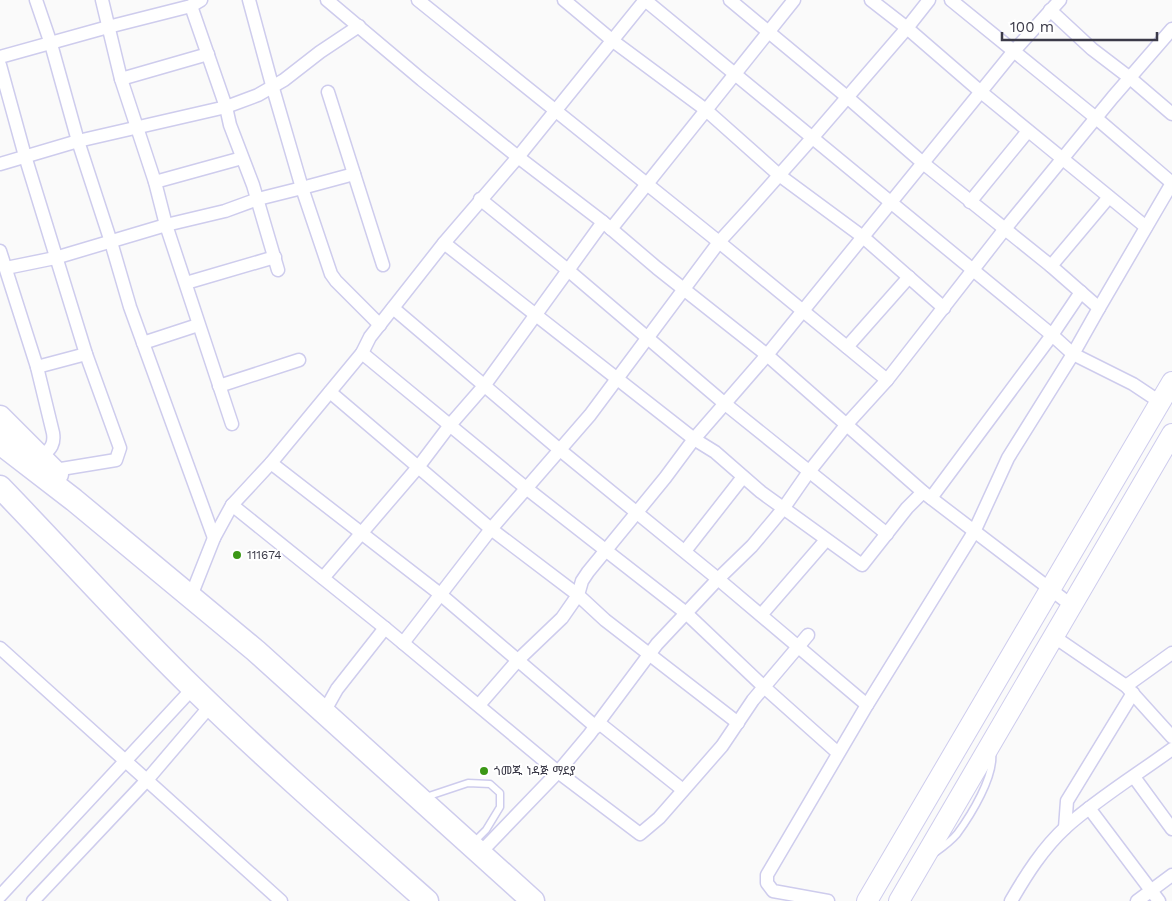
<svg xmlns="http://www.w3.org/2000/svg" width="1172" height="901" viewBox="0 0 1172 901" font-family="'Work Sans','Noto Sans Ethiopic',sans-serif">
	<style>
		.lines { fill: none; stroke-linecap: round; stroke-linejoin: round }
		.lane-casing { stroke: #cecced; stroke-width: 9 }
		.street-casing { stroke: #cecced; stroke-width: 15 }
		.primary-casing { stroke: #cecced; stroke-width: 22 }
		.highway-casing { stroke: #cecced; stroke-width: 25 }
		.lane { stroke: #fff; stroke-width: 6 }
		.street { stroke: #fff; stroke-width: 12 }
		.primary { stroke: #fff; stroke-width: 20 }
		.highway { stroke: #fff; stroke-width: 22 }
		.poi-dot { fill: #3b9715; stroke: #fff; stroke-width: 2 }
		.labels { text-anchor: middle; stroke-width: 4; stroke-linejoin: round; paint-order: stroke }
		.poi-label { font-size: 12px; fill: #3b3a48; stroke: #fff; text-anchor: start }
	</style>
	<rect width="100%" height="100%" fill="#fafafa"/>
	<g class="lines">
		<defs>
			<g id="lane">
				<path d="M426 797 468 783 490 784 500 793V807L486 830 474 842"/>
				<path d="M936 852C943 847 951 841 957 834 971 815 995 776 992 753"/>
			</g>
			<g id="street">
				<path d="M36 0 51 44 78 141 111 242 130 307 214 538"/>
				<path d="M102 0 121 79 155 182 166 225 232 424"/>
				<path d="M249 0 272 85 302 188 354 174"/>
				<path d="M327 0 422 80 518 157 603 222 657 268 767 355 923 492 1071 605"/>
				<path d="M418 0 719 242 887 380"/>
				<path d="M564 0 613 41 706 110 779 175 863 237 944 308"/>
				<path d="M645 0 1052 335 1073 354 1133 384 1160 402"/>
				<path d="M730 0 847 97 923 163 1051 266 1099 308"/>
				<path d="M871 0 907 28 981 92 1146 227"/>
				<path d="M951 0 1096 118 1172 183"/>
				<path d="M191 6 226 107 230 125 253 185 278 270"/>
				<path d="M1050 10 1092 49 1130 78 1172 114"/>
				<path d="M0 57 108 27 191 6 201 0"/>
				<path d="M0 65 25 156 86 354 120 448 116 460 55 470"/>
				<path d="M121 79 208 54"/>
				<path d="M328 92 383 265"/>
				<path d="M0 164 78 141 226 107 258 95 284 80 320 52 359 26"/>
				<path d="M155 182 242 158"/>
				<path d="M480 199 569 271 724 403 887 534"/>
				<path d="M970 202 1028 131"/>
				<path d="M611 229 794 0"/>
				<path d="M444 243 694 439 665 478 588 572 582 581 578 595 605 620 738 723"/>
				<path d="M0 251 37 367 53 433C55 445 50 449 42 457"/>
				<path d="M1051 266 1109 197"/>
				<path d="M6 268 55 258 166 225 225 211 258 199 302 188 331 274 336 281 380 325"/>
				<path d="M186 283 275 257"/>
				<path d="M393 308 560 450 718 579 867 705"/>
				<path d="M143 343 198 325"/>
				<path d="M847 347 909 277"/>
				<path d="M37 367 86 354"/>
				<path d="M219 386 299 360"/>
				<path d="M330 392 491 529 578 595 562 618 518 660 479 705"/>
				<path d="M271 463 440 594 596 727"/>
				<path d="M923 492 907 508 862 565 761 492 715 452 694 439 767 355 1013 52 1060 0"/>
				<path d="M931 498 1052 335 1081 292"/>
				<path d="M232 505 385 628 558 772 640 834 659 818 722 746 753 700 764 687 686 613 526 488 362 353"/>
				<path d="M685 551 743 477"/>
				<path d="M323 578 419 466 450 425 484 386 603 222"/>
				<path d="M191 596 214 538 232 505 271 463 362 353 370 337 444 243 518 157 645 0"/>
				<path d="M761 615 826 540"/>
				<path d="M808 635 764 687 838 753"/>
				<path d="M1053 636 1126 686 1172 737"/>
				<path d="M403 643 491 529 590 415 719 242 750 208 813 137 907 28 929 0"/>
				<path d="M0 648 281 901"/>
				<path d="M1126 686 1172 653"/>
				<path d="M324 712 337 689 385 628"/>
				<path d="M599 723 683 790"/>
				<path d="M1134 777 1172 829"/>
				<path d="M1089 808 1159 901"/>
				<path d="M1065 828 1067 801 1133 693"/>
				<path d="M480 853 558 772 589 735 657 644 718 579 752 546 783 509 808 473 847 424 887 380 1004 230 1113 97 1172 29"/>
				<path d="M0 896 193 688"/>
				<path d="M33 901 147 780 211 705"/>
				<path d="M828 901 773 891 767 883V875L867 705 974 532 1008 458 1073 354 1099 308 1172 183"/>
				<path d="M1011 901C1026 875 1043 848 1066 827 1097 799 1138 774 1172 749"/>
				<path d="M1137 901 1172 875"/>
			</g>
			<g id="primary">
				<path d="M867 901 1172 382"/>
				<path d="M899 901 1172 434"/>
			</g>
			<g id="highway">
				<path d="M0 417 57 474"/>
				<path d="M0 443 74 500 256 651 533 901"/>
				<path d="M0 487C65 554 127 624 194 689 269 762 348 831 427 901"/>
			</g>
		</defs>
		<!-- lane casing -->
		<use href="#lane" class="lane-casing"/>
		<!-- street casing -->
		<use href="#street" class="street-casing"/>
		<!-- primary casing -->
		<use href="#primary" class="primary-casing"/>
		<!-- highway casing -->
		<use href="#highway" class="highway-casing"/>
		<!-- lane -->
		<use href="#lane" class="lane"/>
		<!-- street -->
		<use href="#street" class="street"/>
		<!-- primary -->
		<use href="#primary" class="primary"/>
		<!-- highway -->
		<use href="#highway" class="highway"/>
	</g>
	<!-- markers -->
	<g class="poi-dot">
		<circle cx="237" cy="555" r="5"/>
		<circle cx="484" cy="771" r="5"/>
	</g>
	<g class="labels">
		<!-- poi labels -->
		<g class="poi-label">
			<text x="247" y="559">111674</text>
			<text x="494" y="775">ጎመጁ ነዳጅ ማደያ</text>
		</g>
	</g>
	<!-- scale -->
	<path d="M1002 32v8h155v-8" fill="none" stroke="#3b3a48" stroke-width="2.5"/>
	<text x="1010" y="32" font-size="15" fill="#3b3a48" stroke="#ffffff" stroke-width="4" paint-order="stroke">100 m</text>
</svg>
